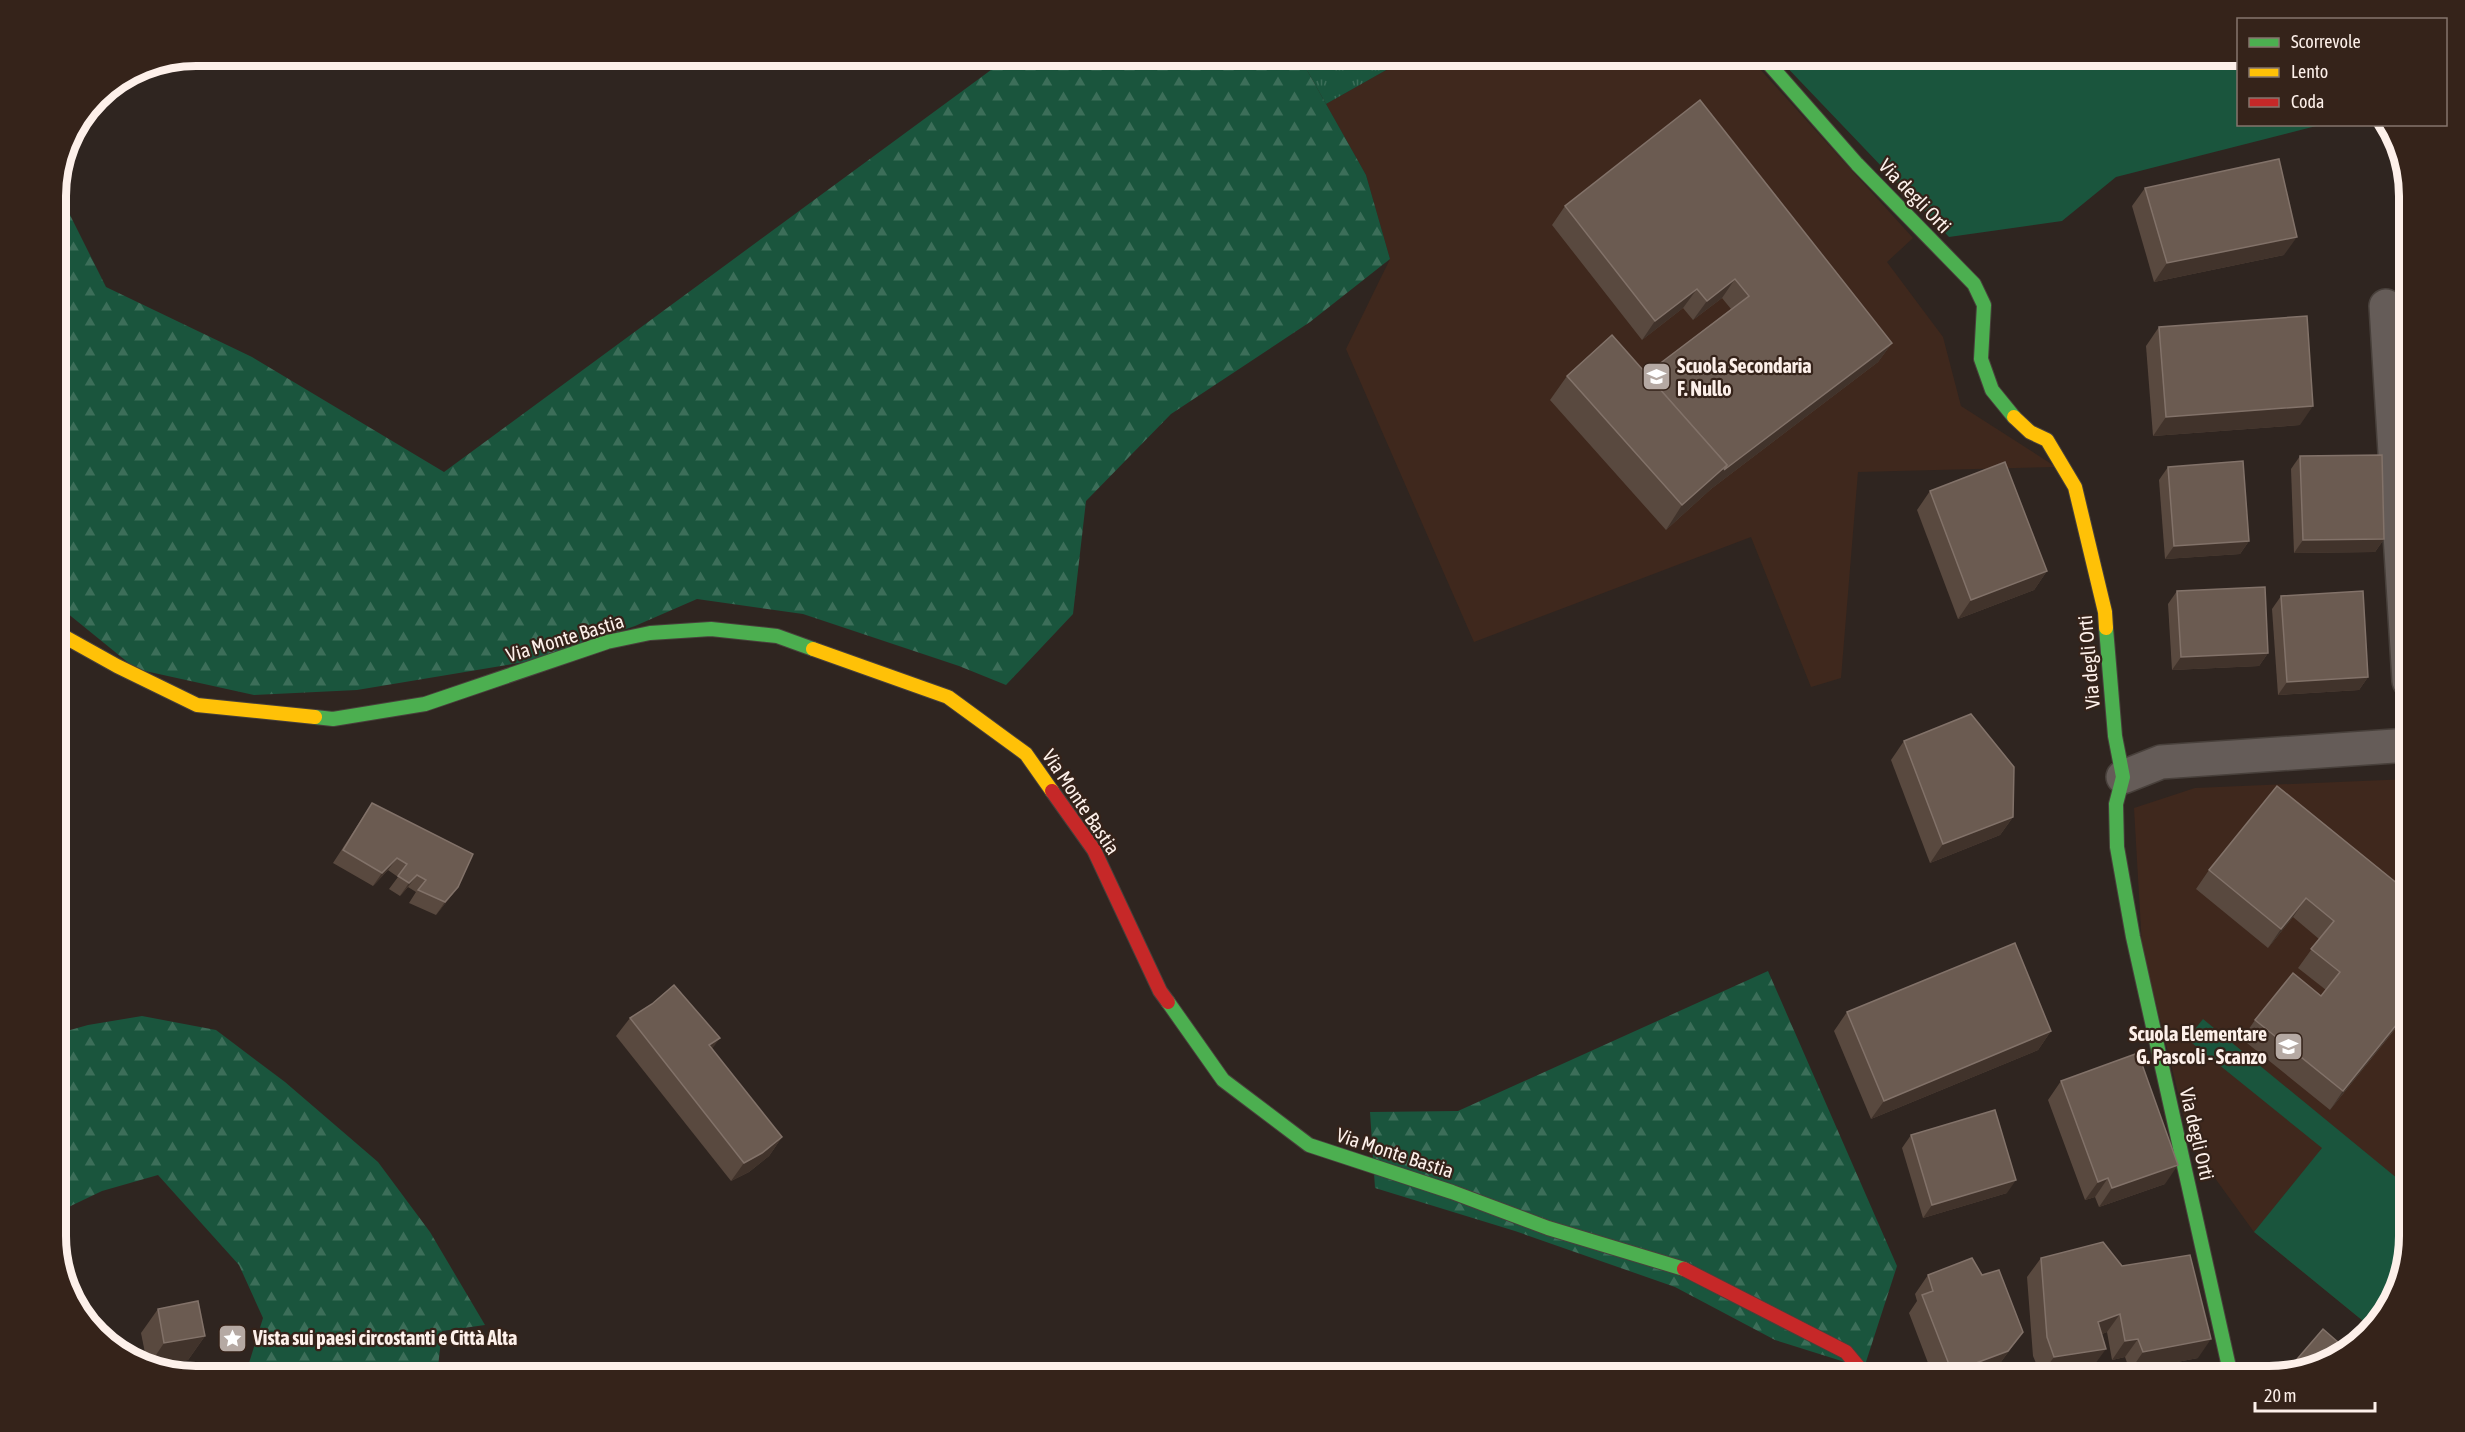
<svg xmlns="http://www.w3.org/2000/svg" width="2465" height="1432" viewBox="0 0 2465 1432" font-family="'Asap Condensed',sans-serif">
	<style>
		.built { fill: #3f281d }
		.grass { fill: url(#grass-tufts) }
		.forest { fill: url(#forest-firs) }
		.garden { fill: #1a553d }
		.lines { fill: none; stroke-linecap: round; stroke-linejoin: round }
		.street-casing { stroke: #48403b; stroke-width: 36 }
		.fast-casing { stroke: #48403b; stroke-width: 16 }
		.slow-casing { stroke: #48403b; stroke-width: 16 }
		.jam-casing { stroke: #48403b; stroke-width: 16 }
		.street { stroke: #655c58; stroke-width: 33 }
		.fast { stroke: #4caf50; stroke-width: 14 }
		.slow { stroke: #ffc107; stroke-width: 14 }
		.jam { stroke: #c62828; stroke-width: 14 }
		.wall { fill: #59493f }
		.shaded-wall { fill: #41332b }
		.building { fill: #6b5b51; stroke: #827269; stroke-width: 1.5 }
		.labels { text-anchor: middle; stroke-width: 4.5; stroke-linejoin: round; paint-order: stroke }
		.street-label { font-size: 20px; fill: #fdf0ea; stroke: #35231a }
		.poi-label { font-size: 20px; font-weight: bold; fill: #fdf0ea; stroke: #35231a; text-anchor: start }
		.rim { fill: none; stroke: #fdf0ea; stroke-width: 8 }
	</style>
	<defs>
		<pattern id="grass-tufts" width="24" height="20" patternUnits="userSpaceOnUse" patternTransform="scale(1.5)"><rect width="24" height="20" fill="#1a553d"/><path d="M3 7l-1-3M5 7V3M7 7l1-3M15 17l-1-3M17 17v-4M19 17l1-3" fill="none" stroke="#3c6e59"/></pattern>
		<pattern id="forest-firs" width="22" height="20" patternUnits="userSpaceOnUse" patternTransform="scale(1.5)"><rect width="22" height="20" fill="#1a553d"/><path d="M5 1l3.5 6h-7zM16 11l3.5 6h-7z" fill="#3c6e59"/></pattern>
	</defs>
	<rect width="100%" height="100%" fill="#2f2520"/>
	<!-- built -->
	<g class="built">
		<path d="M1411 56H1748L1913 238 1887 262 1943 337 1961 406 2056 467 1858 472 1841 678 1811 687 1751 537 1474 642 1346 349 1390 259 1366 175 1326 104Z"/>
		<path d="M2409 779V1236L2391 1306 2376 1321H2363L2254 1232 2191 1145 2142 947 2134 808 2195 788Z"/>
	</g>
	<!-- grass -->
	<path class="grass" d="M1299 56H1411L1326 104Z"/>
	<!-- forest -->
	<g class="forest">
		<path d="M1010 56H1299L1366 175 1390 259 1310 322 1171 414 1086 501 1073 614 1006 685 959 666 803 614 697 599 635 626 531 661 357 690 254 695 136 669 56 604V193L66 207 106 287 252 357 444 472Z"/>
		<path d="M1768 971 1897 1266 1864 1368 1775 1340 1675 1287 1515 1231 1375 1188 1370 1112 1458 1111Z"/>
		<path d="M142 1016 216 1030 285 1082 378 1162 430 1232 485 1325 442 1331 437 1376H245L263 1318 239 1265 158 1175 102 1191 56 1213V1034L88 1025Z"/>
	</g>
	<!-- garden -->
	<g class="garden">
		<path d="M1776 56H2238V124L2320 125 2116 177 2062 221 1949 237Z"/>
		<path d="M2203 1019 2409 1188V1236L2399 1277 2363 1321 2254 1232 2322 1148 2187 1039Z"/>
	</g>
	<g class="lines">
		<defs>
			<g id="street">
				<path d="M2386 306 2409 681"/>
				<path d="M2123 777 2161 762 2409 745"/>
			</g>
			<g id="fast">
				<path d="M1762 56 1857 164 1974 284 1984 305 1981 359 1992 390 2014 417"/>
				<path d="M2106 628 2115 736 2123 777 2116 804 2117 847 2133 937 2231 1376"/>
				<path d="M315 717 333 719 425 704 607 642 650 633 711 629 777 636 813 649"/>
				<path d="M1168 1002 1223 1080 1309 1145 1452 1192 1548 1228 1684 1269"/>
			</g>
			<g id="slow">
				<path d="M2014 417 2030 432 2047 440 2075 487 2105 612 2106 628"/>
				<path d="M56 632 117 666 197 705 315 717"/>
				<path d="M813 649 948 697 1026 754 1052 791"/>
			</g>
			<g id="jam">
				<path d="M1052 791 1094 850 1160 991 1168 1002"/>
				<path d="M1684 1269 1846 1352 1866 1376"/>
			</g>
		</defs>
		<!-- street casing -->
		<use href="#street" class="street-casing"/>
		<!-- fast casing -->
		<use href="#fast" class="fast-casing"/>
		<!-- slow casing -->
		<use href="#slow" class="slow-casing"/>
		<!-- jam casing -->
		<use href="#jam" class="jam-casing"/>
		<!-- street -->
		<use href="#street" class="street"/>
		<!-- fast -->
		<use href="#fast" class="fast"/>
		<!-- slow -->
		<use href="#slow" class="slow"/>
		<!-- jam -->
		<use href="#jam" class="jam"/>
	</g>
	<!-- wall -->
	<g class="wall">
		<path d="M2145 188 2284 255 2154 282 2132 206Z"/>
		<path d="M1565 206 1892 343 1878 362 1711 489 1666 530 1550 400 1567 376 1646 374 1731 309 1722 298 1693 320 1683 308 1642 340 1552 225Z"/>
		<path d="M2159 327 2300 425 2153 436 2146 346Z"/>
		<path d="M2300 456 2384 539 2375 552 2294 553 2291 469Z"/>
		<path d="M2168 467 2249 541 2240 554 2165 559 2159 480Z"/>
		<path d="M1930 491 2047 571 2034 590 1958 619 1917 510Z"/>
		<path d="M2177 591 2268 653 2259 666 2172 670 2168 604Z"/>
		<path d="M2281 596 2368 677 2359 690 2278 695 2272 609Z"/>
		<path d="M1904 741 2013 817 2000 835 1930 863 1891 760Z"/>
		<path d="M372 803 458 887 436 915 409 903 416 892 408 887 400 896 389 889 398 877 388 870 373 886 333 863Z"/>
		<path d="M2209 870 2409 893V1012L2330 1110 2242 1039 2255 1020 2321 996 2326 990 2298 968 2319 939 2293 917 2268 948 2196 889Z"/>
		<path d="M1847 1012 2051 1031 2038 1050 1871 1119 1834 1031Z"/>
		<path d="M630 1018 712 1049 782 1137 769 1156 749 1172 731 1181 616 1036Z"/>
		<path d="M2061 1081 2165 1184 2099 1207 2095 1197 2085 1200 2048 1100Z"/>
		<path d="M1911 1135 2007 1193 1923 1218 1902 1148Z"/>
		<path d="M2041 1258 2198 1358 2130 1371 2125 1357 2112 1360 2107 1332 2102 1334 2092 1368 2041 1375 2033 1356 2027 1277Z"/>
		<path d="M1928 1275H1982L2023 1332 1995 1370 1976 1376H1933L1909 1313 1917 1301 1915 1294Z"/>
		<path d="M158 1309 205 1336 188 1360 156 1366 147 1363 141 1333Z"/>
	</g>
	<!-- shaded-wall -->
	<g class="shaded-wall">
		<path d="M2297 237 2284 255 2154 282 2167 263Z"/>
		<path d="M1735 279 1722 298 1693 320 1707 301Z"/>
		<path d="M1697 289 1683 308 1642 340 1655 321Z"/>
		<path d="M1892 343 1878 362 1711 489 1666 530 1682 505 1727 465Z"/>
		<path d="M2313 406 2300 425 2153 436 2166 417Z"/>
		<path d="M2384 539 2375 552 2294 553 2303 540Z"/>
		<path d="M2249 541 2240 554 2165 559 2174 546Z"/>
		<path d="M2047 571 2034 590 1958 619 1971 600Z"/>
		<path d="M2268 653 2259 666 2172 670 2181 657Z"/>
		<path d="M2368 677 2359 690 2278 695 2287 682Z"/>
		<path d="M2013 817 2000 835 1930 863 1943 844Z"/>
		<path d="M397 858 388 870 373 886 382 873Z"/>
		<path d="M417 875 408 887 400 896 409 883Z"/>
		<path d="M458 887 449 899 436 915 445 902Z"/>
		<path d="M2306 898 2293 917 2268 948 2281 929Z"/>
		<path d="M2409 1009V1011L2330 1110 2343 1091Z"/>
		<path d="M2051 1031 2038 1050 1871 1119 1884 1101Z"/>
		<path d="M720 1038 707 1056 709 1045Z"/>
		<path d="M782 1137 769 1156 749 1172 731 1181 744 1163Z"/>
		<path d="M2178 1165 2165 1184 2099 1207 2112 1188Z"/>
		<path d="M2108 1178 2095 1197 2085 1200 2098 1182Z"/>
		<path d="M2016 1180 2007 1193 1923 1218 1932 1205Z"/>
		<path d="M2120 1314 2107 1332 2085 1341 2098 1322Z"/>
		<path d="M2023 1332 1995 1370 1976 1376H1949L1952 1372Z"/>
		<path d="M205 1336 188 1360 156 1366 150 1364 164 1343Z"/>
		<path d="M2138 1339 2125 1357 2112 1360 2125 1341Z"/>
		<path d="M2211 1339 2198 1358 2130 1371 2143 1352Z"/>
		<path d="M2106 1349 2092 1368 2041 1375 2054 1357Z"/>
	</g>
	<!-- building -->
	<g class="building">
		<path d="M1700 100 1892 343 1724 470 1727 465 1646 374 1749 296 1735 279 1707 301 1697 289 1655 321 1565 206Z"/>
		<path d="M2279 159 2297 237 2167 263 2145 188Z"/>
		<path d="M2307 316 2313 406 2166 417 2159 327Z"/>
		<path d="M1612 335 1727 465 1682 505 1567 376Z"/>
		<path d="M2382 455 2384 539 2303 540 2300 456Z"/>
		<path d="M2243 461 2249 541 2174 546 2168 467Z"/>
		<path d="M2005 462 2047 571 1971 600 1930 491Z"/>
		<path d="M2265 587 2268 653 2181 657 2177 591Z"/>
		<path d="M2363 591 2368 677 2287 682 2281 596Z"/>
		<path d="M1971 714 2014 767 2013 817 1943 844 1904 741Z"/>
		<path d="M2277 786 2409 893V1009L2343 1091 2255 1020 2293 973 2321 996 2340 972 2311 949 2334 921 2306 898 2281 929 2209 870Z"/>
		<path d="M372 803 473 854 458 887 445 902 418 890 426 880 417 875 409 883 398 876 407 864 397 858 382 873 343 850Z"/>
		<path d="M2015 943 2051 1031 1884 1101 1847 1012Z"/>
		<path d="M674 985 720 1038 709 1045 782 1137 762 1153 744 1163 630 1018 652 1004Z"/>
		<path d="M2138 1053 2178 1165 2112 1188 2108 1178 2098 1182 2061 1081Z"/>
		<path d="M1995 1110 2016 1180 1932 1205 1911 1135Z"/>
		<path d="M2103 1242 2122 1266 2190 1255 2211 1339 2143 1352 2138 1339 2125 1341 2120 1314 2098 1322 2106 1349 2054 1357 2047 1337 2041 1258Z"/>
		<path d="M1972 1258 1982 1275 1999 1270 2023 1332 2008 1351 1952 1372 1922 1295 1933 1291 1928 1275Z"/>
		<path d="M198 1301 205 1336 164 1343 158 1309Z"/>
		<path d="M2323 1329 2347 1350 2340 1358 2286 1372Z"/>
	</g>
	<!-- icons -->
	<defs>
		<symbol id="school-square" viewBox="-11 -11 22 22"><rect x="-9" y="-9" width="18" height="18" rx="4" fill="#b5a9a3" stroke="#35231a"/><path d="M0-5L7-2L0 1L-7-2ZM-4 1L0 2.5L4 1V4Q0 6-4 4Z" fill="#fff"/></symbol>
		<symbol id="sight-square" viewBox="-11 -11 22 22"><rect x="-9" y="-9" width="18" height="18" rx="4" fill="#b5a9a3" stroke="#35231a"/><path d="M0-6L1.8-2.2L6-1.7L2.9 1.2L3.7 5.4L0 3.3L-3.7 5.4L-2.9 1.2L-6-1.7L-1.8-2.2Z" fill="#fff"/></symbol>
	</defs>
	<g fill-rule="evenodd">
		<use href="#school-square" x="1640" y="360" width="33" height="33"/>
		<use href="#school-square" x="2272" y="1030" width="33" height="33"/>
		<use href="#sight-square" x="216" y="1322" width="33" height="33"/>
	</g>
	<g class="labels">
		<!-- street labels -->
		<g class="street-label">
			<text transform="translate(1915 196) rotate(46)" y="7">Via degli Orti</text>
			<text transform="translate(565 638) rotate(-17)" y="7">Via Monte Bastia</text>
			<text transform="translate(2089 662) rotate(-95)" y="7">Via degli Orti</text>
			<text transform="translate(1081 802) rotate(56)" y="7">Via Monte Bastia</text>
			<text transform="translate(2197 1134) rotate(77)" y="7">Via degli Orti</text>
			<text transform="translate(1395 1153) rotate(18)" y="7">Via Monte Bastia</text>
		</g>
		<!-- poi labels -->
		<g class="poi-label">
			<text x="1677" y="373">Scuola Secondaria<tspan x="1677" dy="23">F. Nullo</tspan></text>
			<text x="2267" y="1041" text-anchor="end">Scuola Elementare<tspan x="2267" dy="23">G. Pascoli - Scanzo</tspan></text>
			<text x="253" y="1345">Vista sui paesi circostanti e Città Alta</text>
		</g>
	</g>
	<!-- crop -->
	<path d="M0 0H2465V1432H0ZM196 66H2269A130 130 0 0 1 2399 196V1236A130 130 0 0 1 2269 1366H196A130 130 0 0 1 66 1236V196A130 130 0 0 1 196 66Z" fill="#35231a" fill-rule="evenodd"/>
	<path class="rim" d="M196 66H2269A130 130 0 0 1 2399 196V1236A130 130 0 0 1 2269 1366H196A130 130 0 0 1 66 1236V196A130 130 0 0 1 196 66Z"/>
	<!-- legend -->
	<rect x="2237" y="18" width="210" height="108" fill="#35231a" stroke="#85756d" stroke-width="1.5"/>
	<rect x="2249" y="38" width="30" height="9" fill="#4caf50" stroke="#85756d" stroke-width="1.5"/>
	<text x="2291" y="48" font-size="18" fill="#fdf0ea">Scorrevole</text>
	<rect x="2249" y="68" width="30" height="9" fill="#ffc107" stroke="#85756d" stroke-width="1.5"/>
	<text x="2291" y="78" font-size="18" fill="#fdf0ea">Lento</text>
	<rect x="2249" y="98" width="30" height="9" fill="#c62828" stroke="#85756d" stroke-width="1.5"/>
	<text x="2291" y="108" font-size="18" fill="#fdf0ea">Coda</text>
	<!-- scale -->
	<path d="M2255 1402v9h120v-9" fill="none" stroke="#fdf0ea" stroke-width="3"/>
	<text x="2264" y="1402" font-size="18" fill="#fdf0ea" stroke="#35231a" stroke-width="4.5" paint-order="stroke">20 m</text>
</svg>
